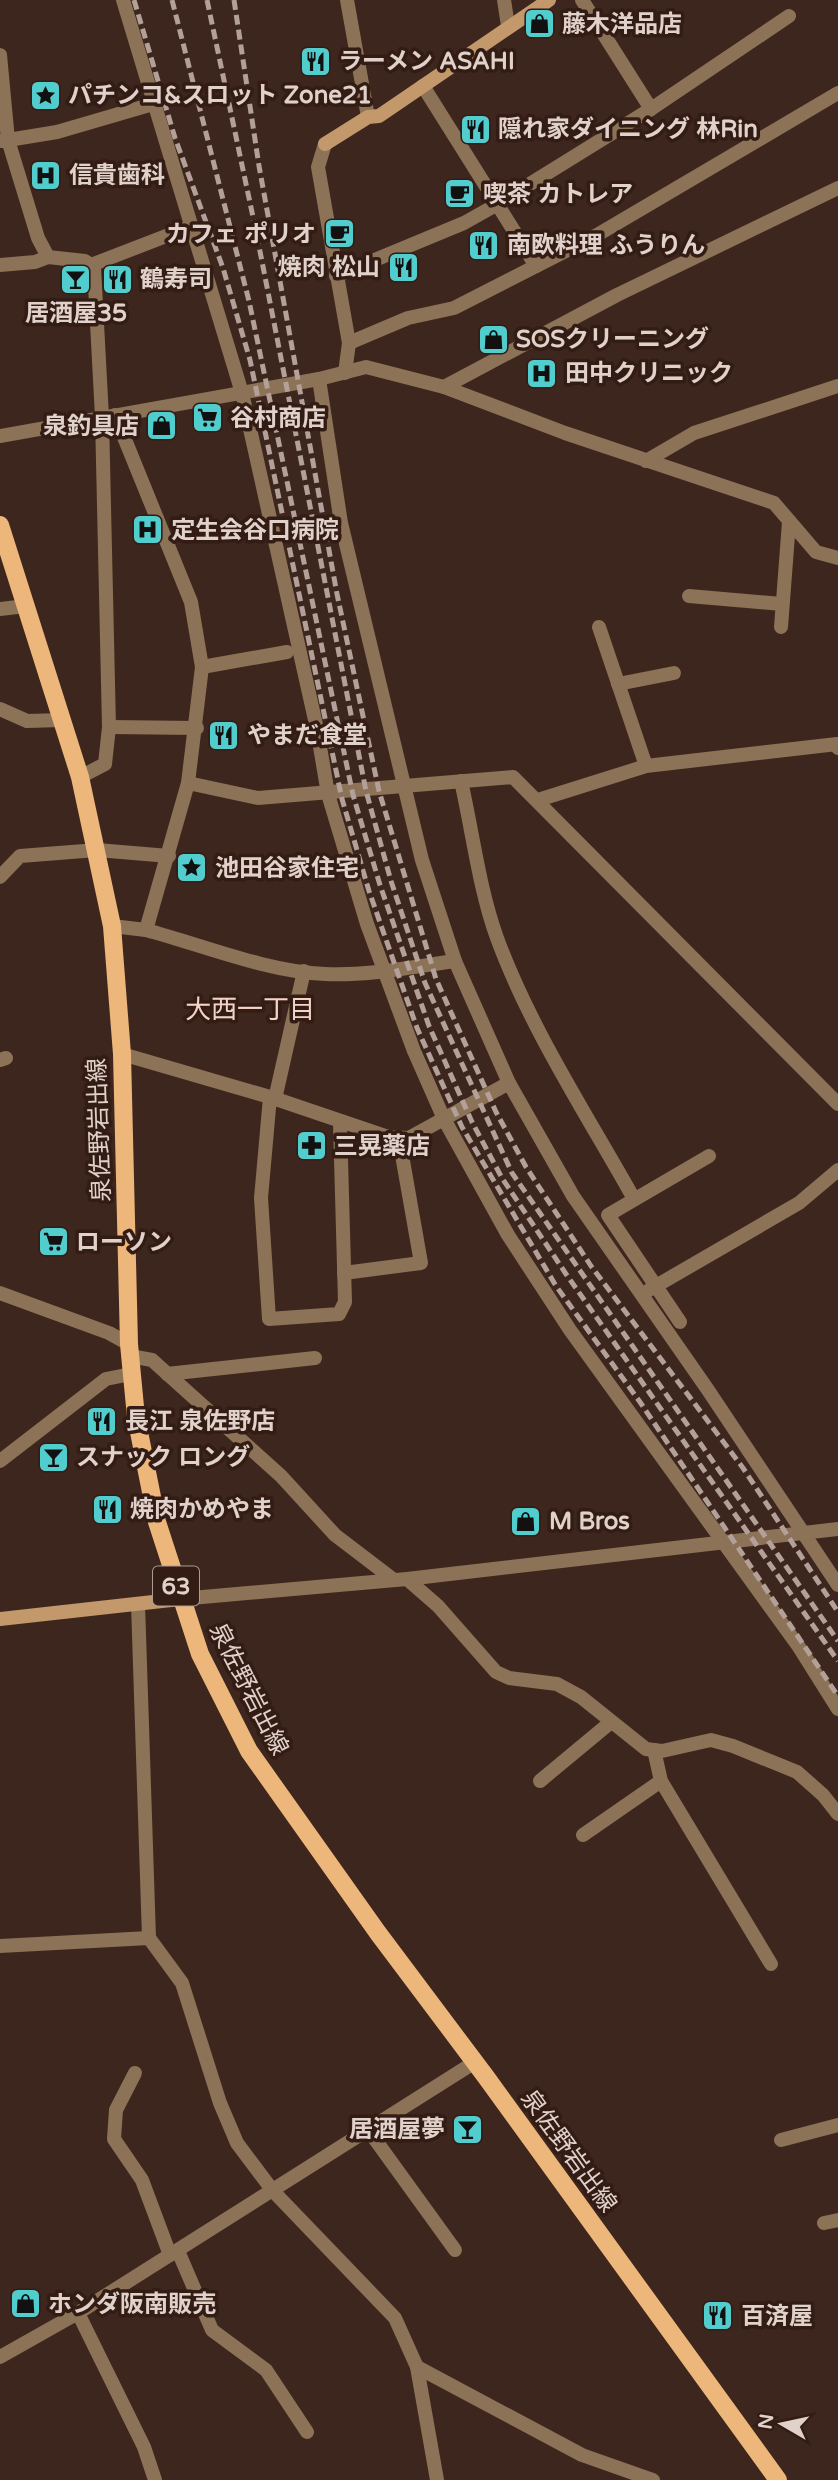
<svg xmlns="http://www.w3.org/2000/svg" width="838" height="2480" viewBox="0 0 838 2480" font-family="'Varela Round','Noto Sans JP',sans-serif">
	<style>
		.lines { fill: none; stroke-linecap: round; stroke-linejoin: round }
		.street { stroke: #8c7256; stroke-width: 14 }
		.secondary { stroke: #c3986b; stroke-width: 14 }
		.primary { stroke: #edb67b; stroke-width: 18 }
		.rail { stroke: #b2a099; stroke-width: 5; stroke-dasharray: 10 5; stroke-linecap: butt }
		.labels { text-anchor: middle; stroke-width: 7; stroke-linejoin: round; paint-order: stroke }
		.shield { fill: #331c14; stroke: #ad9b94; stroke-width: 2 }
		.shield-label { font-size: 23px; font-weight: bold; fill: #e1d1cb }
		.poi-label { font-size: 24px; font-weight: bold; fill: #e1d1cb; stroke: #331c14; text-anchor: start }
		.street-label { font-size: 24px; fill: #e1d1cb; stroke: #331c14 }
		.neighbourhood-label { font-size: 26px; fill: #f4d4c9; stroke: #331c14 }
	</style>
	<rect width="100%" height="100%" fill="#3d261d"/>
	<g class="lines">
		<!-- street -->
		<g class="street">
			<path d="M123 0 242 393 317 729 328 794 367 924 414 1051 444 1119 508 1235 570 1330 799 1647 838 1709"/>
			<path d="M347 0 368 117"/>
			<path d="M504 0 508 26"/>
			<path d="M582 0 651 109"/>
			<path d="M0 55 8 140 38 238 48 257 85 261 94 267 102 417 109 727 105 764 80 777"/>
			<path d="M423 86 536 266"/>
			<path d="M2 141 57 132 153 104"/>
			<path d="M325 144 318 167 349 343 345 373"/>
			<path d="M0 265 35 262 48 257"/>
			<path d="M91 265 192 226"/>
			<path d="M336 276 464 223 496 205 651 109 789 16"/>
			<path d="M349 343 408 318 454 308 597 235 838 93"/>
			<path d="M319 379 341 523 422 860 455 961 509 1083 573 1196 708 1390 838 1585"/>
			<path d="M444 387 617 295 838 188"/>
			<path d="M0 436 319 379 366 367 444 387 565 433 774 503 816 552 838 558"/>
			<path d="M646 461 694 433 838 386"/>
			<path d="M689 596 782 604"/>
			<path d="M0 609 26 606"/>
			<path d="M599 627 646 766"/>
			<path d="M781 627 789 522"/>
			<path d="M202 667 287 652"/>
			<path d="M618 684 674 673"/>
			<path d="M0 709 27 721 62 720"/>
			<path d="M109 727 197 728"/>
			<path d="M461 781C473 834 479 888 497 938 530 1028 587 1115 634 1199"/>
			<path d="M188 783 258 798 513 777 838 1104"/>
			<path d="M538 800 646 766 837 744 838 748"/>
			<path d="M0 877 20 856 97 850 169 856"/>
			<path d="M112 926 146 930 188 783 202 667 191 602 115 415"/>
			<path d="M146 930C202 945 268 972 325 974 369 976 411 967 455 961"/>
			<path d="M122 1054 270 1097 388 1137 409 1138 509 1083"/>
			<path d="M0 1060 6 1058"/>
			<path d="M270 1097 261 1198 269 1319 339 1314 345 1302 340 1123"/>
			<path d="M275 1099 304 971"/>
			<path d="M344 1273 421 1263 399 1138"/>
			<path d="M649 1290 799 1203 838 1170"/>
			<path d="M0 1293 109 1333 129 1344"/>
			<path d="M680 1322 608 1215 709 1156"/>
			<path d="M130 1356 152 1360 281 1476 335 1535 394 1580"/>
			<path d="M167 1374 315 1358"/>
			<path d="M0 1461 106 1379 131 1374"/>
			<path d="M407 1579 438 1606 496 1672 509 1678 557 1684 581 1697 646 1749 662 1751 711 1740 733 1746 797 1772 823 1795 838 1814"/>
			<path d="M180 1599 407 1579 838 1529"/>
			<path d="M138 1604 149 1938 182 1983 220 2103 237 2143 273 2191 395 2318 417 2367 437 2480"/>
			<path d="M654 1750 661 1781 771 1964"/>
			<path d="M540 1781 611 1722"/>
			<path d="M583 1835 661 1781"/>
			<path d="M0 1946 149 1938"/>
			<path d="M135 2073 116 2110 114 2139 142 2180 170 2255"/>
			<path d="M369 2131 455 2250"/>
			<path d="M781 2140 838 2125"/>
			<path d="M824 2223 838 2220"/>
			<path d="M178 2251 212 2330 266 2370 307 2432"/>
			<path d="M78 2313 144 2447 155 2480"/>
			<path d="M0 2357 78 2313 475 2062"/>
			<path d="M417 2367 582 2455 653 2480"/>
		</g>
		<!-- secondary -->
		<g class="secondary">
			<path d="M325 144 368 117 379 116 549 0"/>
			<path d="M0 1619 180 1599"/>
		</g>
		<!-- primary -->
		<path class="primary" d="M0 525 80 777 112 926 122 1054 129 1344 136 1417 157 1522 200 1654 249 1751 378 1933 486 2077 778 2480"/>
		<!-- rail -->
		<g class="rail">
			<path d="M134 0 175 138 223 268 250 360 342 799 369 891 417 1028 462 1127 556 1286 640 1402 838 1696"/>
			<path d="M172 0 249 301 353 795 380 885 429 1026 472 1122 502 1178 566 1274 838 1661"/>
			<path d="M207 0 256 231 366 791 391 881 425 983 512 1173 838 1641"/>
			<path d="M234 0 259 166 337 594 379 791 436 979 496 1112 526 1167 591 1266 743 1468 838 1612"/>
		</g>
	</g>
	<!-- icons -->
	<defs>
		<symbol id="shop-square" viewBox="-11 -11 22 22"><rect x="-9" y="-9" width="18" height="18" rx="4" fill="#52cdcd" stroke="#331c14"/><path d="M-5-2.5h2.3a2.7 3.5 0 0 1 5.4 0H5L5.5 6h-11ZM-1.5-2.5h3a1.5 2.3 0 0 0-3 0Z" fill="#111"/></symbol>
		<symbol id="restaurant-square" viewBox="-11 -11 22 22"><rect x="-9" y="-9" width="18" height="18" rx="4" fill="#52cdcd" stroke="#331c14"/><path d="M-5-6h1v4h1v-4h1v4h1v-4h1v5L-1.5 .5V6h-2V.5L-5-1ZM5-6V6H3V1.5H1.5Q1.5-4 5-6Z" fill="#111"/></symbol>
		<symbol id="sight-square" viewBox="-11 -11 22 22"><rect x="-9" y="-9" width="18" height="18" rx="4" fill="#52cdcd" stroke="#331c14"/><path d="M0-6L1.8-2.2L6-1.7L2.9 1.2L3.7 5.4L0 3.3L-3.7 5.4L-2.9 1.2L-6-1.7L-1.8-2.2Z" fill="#111"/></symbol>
		<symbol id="hospital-square" viewBox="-11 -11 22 22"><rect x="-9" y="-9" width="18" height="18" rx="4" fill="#52cdcd" stroke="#331c14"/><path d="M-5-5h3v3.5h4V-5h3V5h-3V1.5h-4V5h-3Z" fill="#111"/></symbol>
		<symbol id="cafe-square" viewBox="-11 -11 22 22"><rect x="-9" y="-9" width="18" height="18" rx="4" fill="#52cdcd" stroke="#331c14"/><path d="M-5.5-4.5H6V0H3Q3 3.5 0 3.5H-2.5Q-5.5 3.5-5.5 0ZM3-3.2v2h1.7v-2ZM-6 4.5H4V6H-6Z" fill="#111"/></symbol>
		<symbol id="bar-square" viewBox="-11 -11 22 22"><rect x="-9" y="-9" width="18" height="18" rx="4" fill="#52cdcd" stroke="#331c14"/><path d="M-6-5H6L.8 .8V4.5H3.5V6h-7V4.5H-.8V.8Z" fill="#111"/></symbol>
		<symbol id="supermarket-square" viewBox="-11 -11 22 22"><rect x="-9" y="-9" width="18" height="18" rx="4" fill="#52cdcd" stroke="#331c14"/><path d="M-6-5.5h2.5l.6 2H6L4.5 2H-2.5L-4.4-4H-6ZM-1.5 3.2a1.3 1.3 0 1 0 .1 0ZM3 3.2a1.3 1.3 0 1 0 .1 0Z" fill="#111"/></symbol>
		<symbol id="pharmacy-square" viewBox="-11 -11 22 22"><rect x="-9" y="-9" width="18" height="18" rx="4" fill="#52cdcd" stroke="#331c14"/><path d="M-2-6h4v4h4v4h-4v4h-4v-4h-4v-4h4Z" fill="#111"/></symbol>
	</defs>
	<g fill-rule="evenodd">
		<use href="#shop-square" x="522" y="6" width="35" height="35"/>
		<use href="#restaurant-square" x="298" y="44" width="35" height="35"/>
		<use href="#sight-square" x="28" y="78" width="35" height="35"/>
		<use href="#restaurant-square" x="458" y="112" width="35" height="35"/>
		<use href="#hospital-square" x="28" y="158" width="35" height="35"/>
		<use href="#cafe-square" x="442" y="176" width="35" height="35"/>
		<use href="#cafe-square" x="322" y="216" width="35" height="35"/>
		<use href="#restaurant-square" x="466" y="228" width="35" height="35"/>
		<use href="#restaurant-square" x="386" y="250" width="35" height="35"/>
		<use href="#bar-square" x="58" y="262" width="35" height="35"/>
		<use href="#restaurant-square" x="100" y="262" width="35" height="35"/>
		<use href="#shop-square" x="476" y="322" width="35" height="35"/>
		<use href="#hospital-square" x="524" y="356" width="35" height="35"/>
		<use href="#supermarket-square" x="190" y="400" width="35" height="35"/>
		<use href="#shop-square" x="144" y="408" width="35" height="35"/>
		<use href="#hospital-square" x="130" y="512" width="35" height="35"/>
		<use href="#restaurant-square" x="206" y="718" width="35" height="35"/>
		<use href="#sight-square" x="174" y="850" width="35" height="35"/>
		<use href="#pharmacy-square" x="294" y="1128" width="35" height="35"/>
		<use href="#supermarket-square" x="36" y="1224" width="35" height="35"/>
		<use href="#restaurant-square" x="84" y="1404" width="35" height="35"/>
		<use href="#bar-square" x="36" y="1440" width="35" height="35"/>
		<use href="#restaurant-square" x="90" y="1492" width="35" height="35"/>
		<use href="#shop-square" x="508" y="1504" width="35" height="35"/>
		<use href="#bar-square" x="450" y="2112" width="35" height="35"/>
		<use href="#shop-square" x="8" y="2286" width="35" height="35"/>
		<use href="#restaurant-square" x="700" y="2298" width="35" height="35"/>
	</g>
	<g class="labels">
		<!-- shield labels -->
		<rect class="shield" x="153" y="1566.5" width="46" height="39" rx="5"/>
		<g class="shield-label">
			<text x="176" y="1594">63</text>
		</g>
		<!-- poi labels -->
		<g class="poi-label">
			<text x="562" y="32">藤木洋品店</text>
			<text x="338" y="69">ラーメン ASAHI</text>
			<text x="68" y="103">パチンコ&amp;スロット Zone21</text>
			<text x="498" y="137">隠れ家ダイニング 林Rin</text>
			<text x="69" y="183">信貴歯科</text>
			<text x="483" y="202">喫茶 カトレア</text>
			<text x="316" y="242" text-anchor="end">カフェ ポリオ</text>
			<text x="507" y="253">南欧料理 ふうりん</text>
			<text x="380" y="275" text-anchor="end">焼肉 松山</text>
			<text x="140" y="287">鶴寿司</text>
			<text x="76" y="321" text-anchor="middle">居酒屋35</text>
			<text x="516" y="347">SOSクリーニング</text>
			<text x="565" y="381">田中クリニック</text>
			<text x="230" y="426">谷村商店</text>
			<text x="139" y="434" text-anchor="end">泉釣具店</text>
			<text x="171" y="538">定生会谷口病院</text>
			<text x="247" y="743">やまだ食堂</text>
			<text x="215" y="876">池田谷家住宅</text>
			<text x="334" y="1154">三晃薬店</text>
			<text x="76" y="1250">ローソン</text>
			<text x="125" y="1429">長江 泉佐野店</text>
			<text x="76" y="1465">スナック ロング</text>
			<text x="130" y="1517">焼肉かめやま</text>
			<text x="549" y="1529">M Bros</text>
			<text x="445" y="2137" text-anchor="end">居酒屋夢</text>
			<text x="48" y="2312">ホンダ阪南販売</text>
			<text x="741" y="2324">百済屋</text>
		</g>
		<!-- street labels -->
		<g class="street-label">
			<text transform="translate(99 1130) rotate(-92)" y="8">泉佐野岩出線</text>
			<text transform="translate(249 1689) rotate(63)" y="8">泉佐野岩出線</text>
			<text transform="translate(569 2151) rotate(54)" y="8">泉佐野岩出線</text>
		</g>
		<!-- neighbourhood labels -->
		<g class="neighbourhood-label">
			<text x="250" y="1018">大西一丁目</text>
		</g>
	</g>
	<!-- north arrow -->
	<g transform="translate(782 2424) rotate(279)" stroke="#331c14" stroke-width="5" paint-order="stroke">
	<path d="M0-5L12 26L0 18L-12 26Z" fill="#e1d1cb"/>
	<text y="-10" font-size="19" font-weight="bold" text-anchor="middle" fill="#e1d1cb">N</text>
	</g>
</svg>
